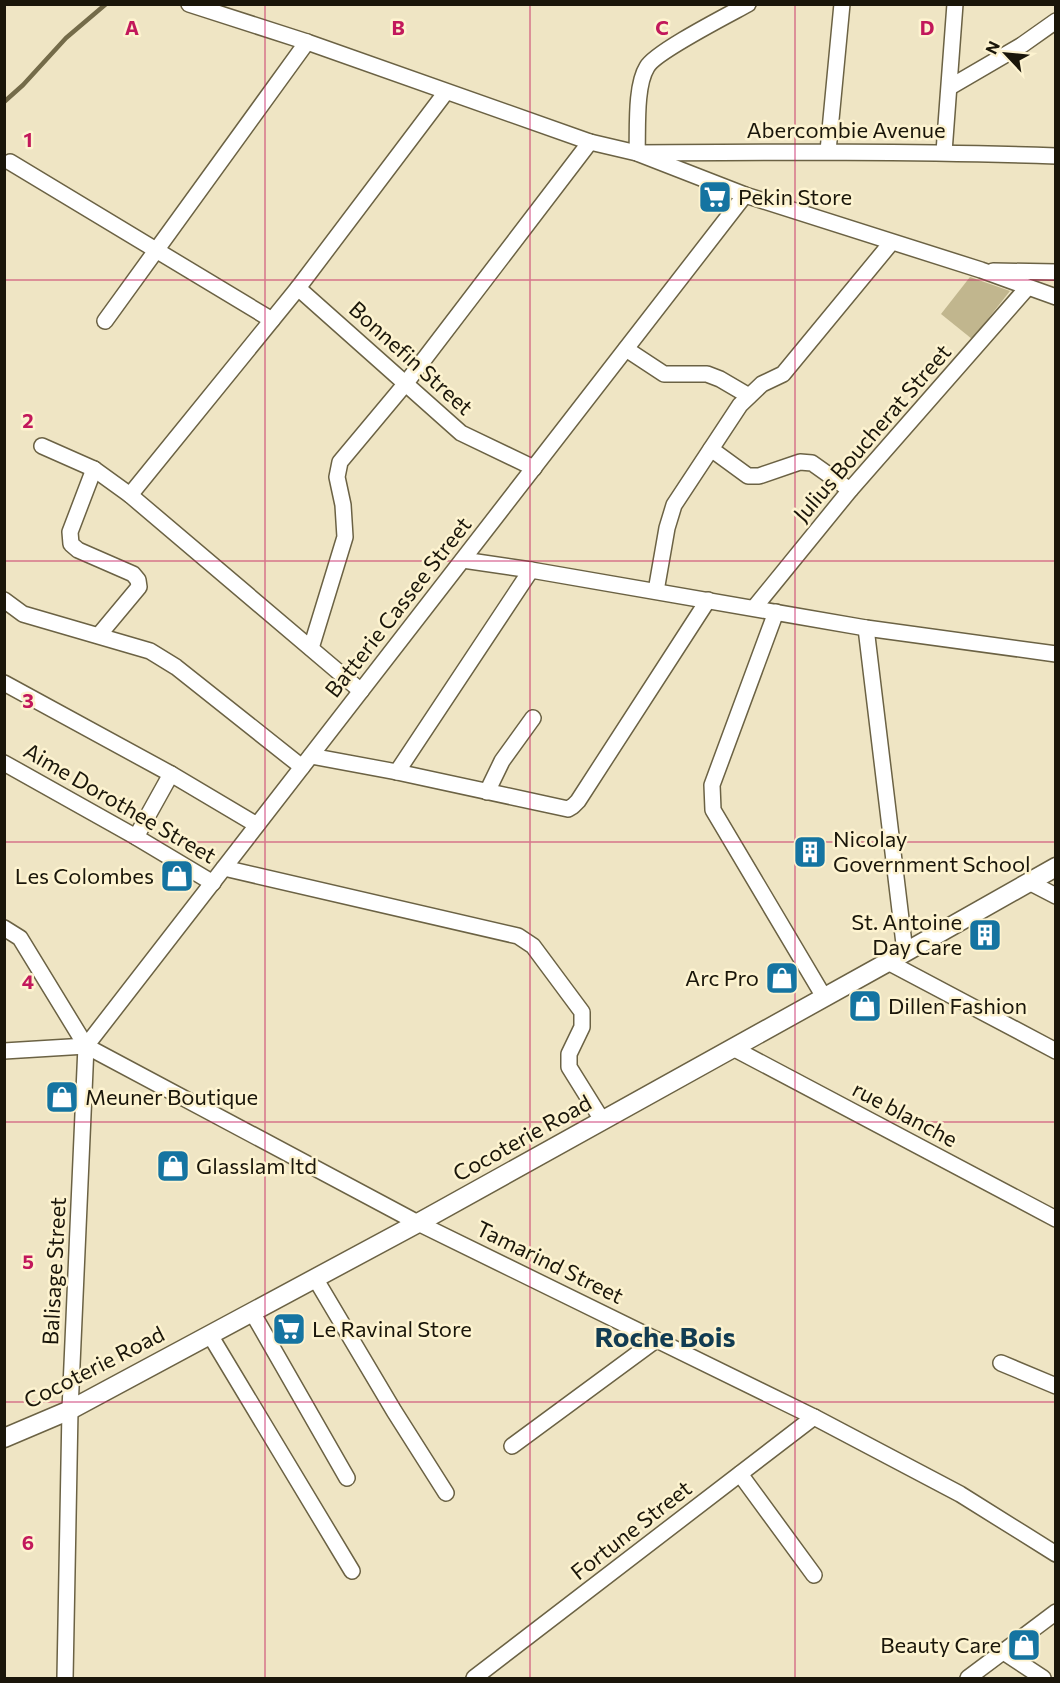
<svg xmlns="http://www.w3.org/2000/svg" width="1060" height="1683" viewBox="0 0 1060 1683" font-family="Commissioner,sans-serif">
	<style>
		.grass { fill: #c1b68e }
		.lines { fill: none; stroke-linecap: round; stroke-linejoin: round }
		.stream { stroke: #746b49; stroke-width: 4.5 }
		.minor-casing { stroke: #6b6244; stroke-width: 18 }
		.tertiary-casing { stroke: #6b6244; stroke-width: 21 }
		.minor { stroke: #fff; stroke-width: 15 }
		.tertiary { stroke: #fff; stroke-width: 18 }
		.grid { fill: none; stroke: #c2185b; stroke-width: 1.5; stroke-opacity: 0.55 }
		.labels { text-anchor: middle; stroke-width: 5; stroke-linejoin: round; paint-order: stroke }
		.street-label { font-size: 22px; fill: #1a160a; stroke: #fdf3d0 }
		.poi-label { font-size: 22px; fill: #1a160a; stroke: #fdf3d0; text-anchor: start }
		.district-label { font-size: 28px; font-weight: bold; fill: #123c52; stroke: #fdf3d0 }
		.grid-label { font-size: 20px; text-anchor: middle; font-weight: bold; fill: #c2185b; stroke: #fdf3d0; stroke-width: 5; stroke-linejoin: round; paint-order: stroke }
	</style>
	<rect width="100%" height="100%" fill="#efe5c4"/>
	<!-- grass -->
	<path class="grass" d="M970 277 1010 291 972 339 941 314Z"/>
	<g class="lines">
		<!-- stream -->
		<path class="stream" d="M4 102 23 85 66 38 106 4"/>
		<defs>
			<g id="minor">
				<path d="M189 4 307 42 590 142 637 153 745 195 981 270 1056 297"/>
				<path d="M748 4C730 14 655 52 647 67 635 86 638 130 637 153 776 152 916 151 1056 156"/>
				<path d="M950 87 1022 45 1056 21"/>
				<path d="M828 151 842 4"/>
				<path d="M944 152 955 4"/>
				<path d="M10 162 272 320"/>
				<path d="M993 271 1056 272"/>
				<path d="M298 288 461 433 534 468"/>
				<path d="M105 321 307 42"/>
				<path d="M626 349 664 374H707L720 379 749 396"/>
				<path d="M42 446 94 469 130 495 361 691"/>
				<path d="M711 449 748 476H759L800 462 812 463 850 490"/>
				<path d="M94 469 70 532 71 544 78 550 133 574 138 580 139 587 99 635"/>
				<path d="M130 495 298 288 446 92"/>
				<path d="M463 560 531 570 866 628 1056 654"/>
				<path d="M656 591 667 528 674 505 740 405 762 384 783 374 891 243"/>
				<path d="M4 600 23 614 150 651 176 667 302 767"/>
				<path d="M754 608 850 490 1027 288"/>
				<path d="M776 612 712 785 713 810 824 997"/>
				<path d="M866 628 905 952"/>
				<path d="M311 648 345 537 343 505 337 477 340 462 406 383 590 142"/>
				<path d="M4 683 171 774 136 837"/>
				<path d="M311 756 397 772 568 809 573 806 578 801 708 600"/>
				<path d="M4 763 136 837 213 883"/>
				<path d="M397 772 531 570"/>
				<path d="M171 774 257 825"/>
				<path d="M487 792 502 761 533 718"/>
				<path d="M224 868 518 936 533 946 582 1012V1027L569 1054V1067L602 1120"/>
				<path d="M1029 882 1056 896"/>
				<path d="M4 928 20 938 86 1046"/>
				<path d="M888 962 1056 1051"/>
				<path d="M86 1046 418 1223 814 1417 960 1494 1056 1554"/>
				<path d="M86 1046 745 195"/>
				<path d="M733 1048 1056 1219"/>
				<path d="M4 1051 86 1046"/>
				<path d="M315 1278 394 1411 446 1493"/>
				<path d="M252 1312 347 1478"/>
				<path d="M210 1335 352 1571"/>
				<path d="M1001 1363 1056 1386"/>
				<path d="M512 1446 656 1340"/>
				<path d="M740 1474 814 1575"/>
				<path d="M1002 1651 1043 1678"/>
				<path d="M65 1678 70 1410 86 1046"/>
				<path d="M474 1678 814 1417"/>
				<path d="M968 1678 1056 1612"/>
			</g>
			<path id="tertiary" d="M4 1438 70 1410 418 1223 888 962 1056 867"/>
		</defs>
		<!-- minor casing -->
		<use href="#minor" class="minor-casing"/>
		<!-- tertiary casing -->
		<use href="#tertiary" class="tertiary-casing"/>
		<!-- minor -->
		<use href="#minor" class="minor"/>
		<!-- tertiary -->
		<use href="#tertiary" class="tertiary"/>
	</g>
	<!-- grid -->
	<path class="grid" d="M265 4V1678M530 4V1678M795 4V1678M4 280H1056M4 561H1056M4 842H1056M4 1122H1056M4 1402H1056"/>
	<!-- icons -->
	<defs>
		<symbol id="supermarket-square" viewBox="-11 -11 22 22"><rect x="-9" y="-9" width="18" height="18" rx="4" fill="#1574a1" stroke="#fdf3d0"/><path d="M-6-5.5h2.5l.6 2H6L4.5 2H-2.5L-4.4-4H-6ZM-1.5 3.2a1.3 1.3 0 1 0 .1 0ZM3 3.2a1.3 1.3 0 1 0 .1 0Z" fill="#fff"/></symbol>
		<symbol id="building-square" viewBox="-11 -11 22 22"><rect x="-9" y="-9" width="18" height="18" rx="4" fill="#1574a1" stroke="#fdf3d0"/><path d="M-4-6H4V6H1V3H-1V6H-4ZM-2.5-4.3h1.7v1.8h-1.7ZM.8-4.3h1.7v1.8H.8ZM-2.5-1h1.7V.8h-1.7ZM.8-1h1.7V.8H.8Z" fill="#fff"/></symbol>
		<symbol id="shop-square" viewBox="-11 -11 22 22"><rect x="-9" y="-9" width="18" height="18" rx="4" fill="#1574a1" stroke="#fdf3d0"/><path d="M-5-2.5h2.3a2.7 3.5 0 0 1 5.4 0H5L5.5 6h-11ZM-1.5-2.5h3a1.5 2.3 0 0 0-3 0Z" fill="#fff"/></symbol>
	</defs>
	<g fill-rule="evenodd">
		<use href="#supermarket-square" x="696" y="178" width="38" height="38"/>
		<use href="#building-square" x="791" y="833" width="38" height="38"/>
		<use href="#shop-square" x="158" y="857" width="38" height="38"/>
		<use href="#building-square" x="966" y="916" width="38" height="38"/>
		<use href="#shop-square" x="763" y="959" width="38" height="38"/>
		<use href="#shop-square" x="846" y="987" width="38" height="38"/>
		<use href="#shop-square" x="43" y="1078" width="38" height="38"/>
		<use href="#shop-square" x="154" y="1147" width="38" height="38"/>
		<use href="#supermarket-square" x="270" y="1310" width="38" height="38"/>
		<use href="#shop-square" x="1005" y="1626" width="38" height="38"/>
	</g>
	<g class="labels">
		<!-- street labels -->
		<g class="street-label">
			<text x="846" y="138">Abercombie Avenue</text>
			<text transform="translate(411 358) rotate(42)" y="8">Bonnefin Street</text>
			<text transform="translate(872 433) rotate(-49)" y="8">Julius Boucherat Street</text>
			<text transform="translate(398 607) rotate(-52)" y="8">Batterie Cassee Street</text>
			<text transform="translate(120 803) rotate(30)" y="8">Aime Dorothee Street</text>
			<text transform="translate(905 1114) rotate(28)" y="8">rue blanche</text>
			<text transform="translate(522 1138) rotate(-29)" y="8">Cocoterie Road</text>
			<text transform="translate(550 1262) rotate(26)" y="8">Tamarind Street</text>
			<text transform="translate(54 1271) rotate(-87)" y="8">Balisage Street</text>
			<text transform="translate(94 1367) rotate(-27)" y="8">Cocoterie Road</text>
			<text transform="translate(631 1530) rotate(-38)" y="8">Fortune Street</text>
		</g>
		<!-- poi labels -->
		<g class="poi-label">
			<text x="738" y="205">Pekin Store</text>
			<text x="833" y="847">Nicolay<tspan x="833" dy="25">Government School</tspan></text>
			<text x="154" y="884" text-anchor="end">Les Colombes</text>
			<text x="962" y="930" text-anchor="end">St. Antoine<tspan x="962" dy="25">Day Care</tspan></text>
			<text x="759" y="986" text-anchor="end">Arc Pro</text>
			<text x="888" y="1014">Dillen Fashion</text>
			<text x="85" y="1105">Meuner Boutique</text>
			<text x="196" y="1174">Glasslam ltd</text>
			<text x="312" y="1337">Le Ravinal Store</text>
			<text x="1001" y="1653" text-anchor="end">Beauty Care</text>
		</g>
		<!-- district labels -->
		<g class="district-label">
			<text x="665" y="1347">Roche Bois</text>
		</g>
	</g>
	<g class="grid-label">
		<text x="132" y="35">A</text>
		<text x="398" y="35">B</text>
		<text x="662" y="35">C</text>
		<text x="927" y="35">D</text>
		<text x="28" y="147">1</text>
		<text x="28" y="428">2</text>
		<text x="28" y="708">3</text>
		<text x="28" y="989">4</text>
		<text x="28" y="1269">5</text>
		<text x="28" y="1550">6</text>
	</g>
	<!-- border -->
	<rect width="1060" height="1683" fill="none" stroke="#1a160a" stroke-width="12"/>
	<!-- north arrow -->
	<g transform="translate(1006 54) rotate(296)" stroke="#fdf3d0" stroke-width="4.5" paint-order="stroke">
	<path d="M0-4.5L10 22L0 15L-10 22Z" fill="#1a160a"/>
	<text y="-9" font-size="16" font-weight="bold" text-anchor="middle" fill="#1a160a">N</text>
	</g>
</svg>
